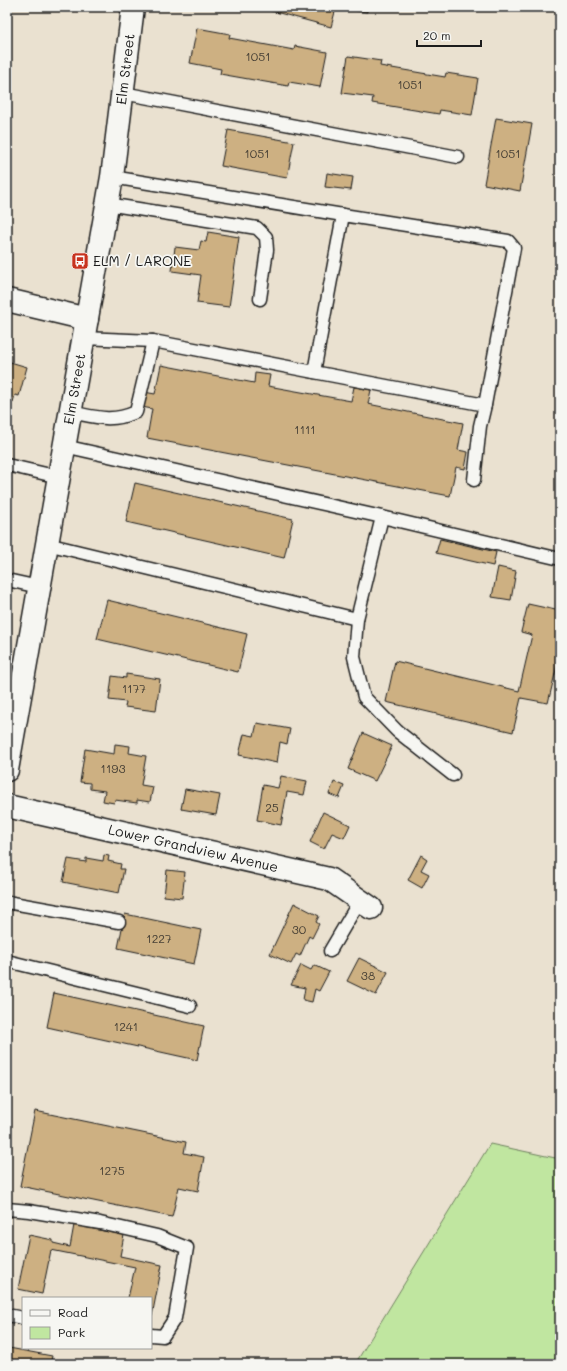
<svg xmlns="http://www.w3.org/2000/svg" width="567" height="1371" viewBox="0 0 567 1371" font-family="Mali,sans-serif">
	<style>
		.green { fill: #c0e6a0; stroke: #6e815e }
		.building { fill: #cdb082; stroke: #1c1c1c }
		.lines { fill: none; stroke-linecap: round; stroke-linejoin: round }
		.lane-casing { stroke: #1c1c1c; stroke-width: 15 }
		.street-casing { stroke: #1c1c1c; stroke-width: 25 }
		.secondary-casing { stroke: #1c1c1c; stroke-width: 25 }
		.lane { stroke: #f6f6f2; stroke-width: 12 }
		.street { stroke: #f6f6f2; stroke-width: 22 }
		.secondary { stroke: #f6f6f2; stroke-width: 22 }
		.labels { text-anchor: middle; stroke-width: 3.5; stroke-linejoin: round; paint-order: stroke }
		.number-label { font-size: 12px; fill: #484136 }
		.street-label { font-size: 14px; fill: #1c1c1c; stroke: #f6f6f2 }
		.poi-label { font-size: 14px; fill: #1c1c1c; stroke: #f6f6f2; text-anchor: start }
	</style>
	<rect width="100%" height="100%" fill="#eae1d0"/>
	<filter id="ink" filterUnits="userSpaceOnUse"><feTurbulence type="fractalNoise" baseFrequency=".025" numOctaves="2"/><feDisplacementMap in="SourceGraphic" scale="8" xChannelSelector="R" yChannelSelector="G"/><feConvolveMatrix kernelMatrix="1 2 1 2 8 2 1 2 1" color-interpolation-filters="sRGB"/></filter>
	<g filter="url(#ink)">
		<!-- green -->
		<path class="green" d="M490 1144 560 1159V1364H355Z"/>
		<!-- building -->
		<g class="building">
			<path d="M257 7H367V12L336 8 331 27Z"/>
			<path d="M197 28 230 34 229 38 294 50 295 46 327 52 320 87 289 82 288 86 220 74 221 69 190 63Z"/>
			<path d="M348 56 381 61 380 66 445 77 446 73 478 78 472 115 440 110 439 114 372 103 373 97 342 93Z"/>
			<path d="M496 118 532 124 520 191 484 184Z"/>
			<path d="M228 130 294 142 287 178 221 166Z"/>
			<path d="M327 173 353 177 351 190 325 187Z"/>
			<path d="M208 232 239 237 229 307 197 303 201 275 172 271 175 247 199 250 201 241 206 242Z"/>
			<path d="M7 361 27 367 19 396 15 395 13 402 7 401Z"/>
			<path d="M161 365 254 383 255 373 270 375 268 386 351 401 354 387 371 390 368 404 463 423 458 450 468 452 465 469 456 467 450 496 147 438 152 409 142 407 144 392 155 394Z"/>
			<path d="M135 483 293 519 284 558 126 522Z"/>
			<path d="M440 539 496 552 493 566 436 553Z"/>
			<path d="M498 567 516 571 511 600 492 597Z"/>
			<path d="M107 600 247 634 238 672 97 639Z"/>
			<path d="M528 604 560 611V653L548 703 521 698 513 732 386 702 395 661 519 691 532 635 521 632Z"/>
			<path d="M126 674 160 679 156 711 125 707 126 702 109 700 112 676 126 678Z"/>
			<path d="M257 723 290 729 287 744 280 742 277 763 239 755 244 734 254 736Z"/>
			<path d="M363 733 392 746 375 781 348 769Z"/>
			<path d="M115 744 130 746 129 753 146 756 141 785 153 787 150 802 137 800V803L115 800 114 803 103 801 105 791 90 789V783L80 782 85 749 114 754Z"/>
			<path d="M281 776 307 781 304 795 287 792 281 825 257 820 263 785 278 788Z"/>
			<path d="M334 782 344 786 339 798 329 794Z"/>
			<path d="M185 789 220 795 216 815 181 809Z"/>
			<path d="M323 812 350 825 344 838 332 833 324 849 310 842Z"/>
			<path d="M104 855 109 856 108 861 121 864 120 869H124L119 893 63 882 68 859 86 862V858L103 861Z"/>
			<path d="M421 855 427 859 421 870 429 874 422 888 408 880Z"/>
			<path d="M167 870 185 872 182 898 164 896Z"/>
			<path d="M294 903 319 916 316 922 319 924 312 938 309 936 300 956 296 954 291 964 270 954Z"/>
			<path d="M125 914 201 930 194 964 118 948Z"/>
			<path d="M359 958 388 972 376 995 347 981Z"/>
			<path d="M301 965 311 970 314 965 329 972 319 991 315 989 312 1002 303 1000 305 988 291 985Z"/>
			<path d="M54 993 204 1026 197 1060 47 1027Z"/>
			<path d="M35 1111 186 1142 184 1153 204 1157 198 1191 179 1187 172 1217 20 1186Z"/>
			<path d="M74 1225 124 1235 120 1256 162 1265 152 1316H151V1298H128L135 1267 51 1250 42 1294 18 1289 29 1235 53 1240V1243L70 1247Z"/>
			<path d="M9 1348 52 1356 50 1364H7Z"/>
		</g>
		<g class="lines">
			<defs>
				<g id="lane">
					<path d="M123 93 458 157"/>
					<path d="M107 204 257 228 266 237 267 250 260 299"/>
					<path d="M343 215 508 241 514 248 485 405"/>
					<path d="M83 338 153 341 314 372 343 215 112 177"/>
					<path d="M314 372 485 405 480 426 474 480"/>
					<path d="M70 412C96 417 111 423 136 412L153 341"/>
					<path d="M7 465 59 477"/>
					<path d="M382 517 560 559"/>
					<path d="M47 544 357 619 382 517 64 446"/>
					<path d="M7 580 39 587"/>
					<path d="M357 619 354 657 364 697 397 731 453 775"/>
					<path d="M7 902 119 922"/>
					<path d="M330 951 360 900"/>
					<path d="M7 961 190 1006"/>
					<path d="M7 1209 29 1211 100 1223 157 1236 187 1248 175 1318 163 1336 151 1335"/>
					<path d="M7 1315 23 1318"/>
				</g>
				<g id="street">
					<path d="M7 300 87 319"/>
					<path id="s1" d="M7 806 329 879 371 908"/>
				</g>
				<g id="secondary">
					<path id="s2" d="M7 770 112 177 133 7"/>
				</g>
			</defs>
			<!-- lane casing -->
			<use href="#lane" class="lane-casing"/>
			<!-- street casing -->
			<use href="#street" class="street-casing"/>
			<!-- secondary casing -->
			<use href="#secondary" class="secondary-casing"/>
			<!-- lane -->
			<use href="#lane" class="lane"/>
			<!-- street -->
			<use href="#street" class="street"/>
			<!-- secondary -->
			<use href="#secondary" class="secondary"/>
		</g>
	</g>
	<!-- icons -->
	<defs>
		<symbol id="bus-square" viewBox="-11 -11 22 22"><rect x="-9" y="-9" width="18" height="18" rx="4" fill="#c8321e" stroke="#f6f6f2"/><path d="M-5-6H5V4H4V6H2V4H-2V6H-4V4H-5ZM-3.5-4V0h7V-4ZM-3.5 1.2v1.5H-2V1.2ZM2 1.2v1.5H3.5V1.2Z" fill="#fff"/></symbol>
	</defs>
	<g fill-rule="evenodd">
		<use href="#bus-square" x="70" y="251" width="20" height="20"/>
	</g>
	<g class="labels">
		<!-- number labels -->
		<g class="number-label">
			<text x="258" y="61">1051</text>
			<text x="410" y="89">1051</text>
			<text x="257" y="158">1051</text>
			<text x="508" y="158">1051</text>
			<text x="305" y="434">1111</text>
			<text x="134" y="693">1177</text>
			<text x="113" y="773">1193</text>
			<text x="272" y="812">25</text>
			<text x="299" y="934">30</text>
			<text x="159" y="943">1227</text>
			<text x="368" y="980">38</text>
			<text x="126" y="1031">1241</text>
			<text x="112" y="1175">1275</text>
		</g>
		<!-- street labels -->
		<g class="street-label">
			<text dy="5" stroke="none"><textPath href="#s2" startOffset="711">Elm Street</textPath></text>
			<text dy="5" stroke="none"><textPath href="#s2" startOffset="387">Elm Street</textPath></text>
			<text dy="5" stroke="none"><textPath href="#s1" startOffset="191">Lower Grandview Avenue</textPath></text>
		</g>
		<!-- poi labels -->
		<g class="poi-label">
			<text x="93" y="266">ELM / LARONE</text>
		</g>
	</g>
	<!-- margin -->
	<rect width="567" height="1371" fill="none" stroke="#f6f6f2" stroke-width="24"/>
	<rect x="12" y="12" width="543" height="1347" fill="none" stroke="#1c1c1c" stroke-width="1.5" filter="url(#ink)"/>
	<!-- legend -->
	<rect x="22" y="1297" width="130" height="52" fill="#f6f6f2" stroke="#9f9f9c"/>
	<rect x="30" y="1310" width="20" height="6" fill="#f6f6f2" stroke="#9f9f9c"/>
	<text x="58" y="1317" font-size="12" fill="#1c1c1c">Road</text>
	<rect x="30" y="1327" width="20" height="12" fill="#c0e6a0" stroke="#9f9f9c"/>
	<text x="58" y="1337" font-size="12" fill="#1c1c1c">Park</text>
	<!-- scale -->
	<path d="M417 40v6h64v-6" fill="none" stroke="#1c1c1c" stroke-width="2"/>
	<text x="423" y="40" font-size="12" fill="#1c1c1c" stroke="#f6f6f2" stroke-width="3" paint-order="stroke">20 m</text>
</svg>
